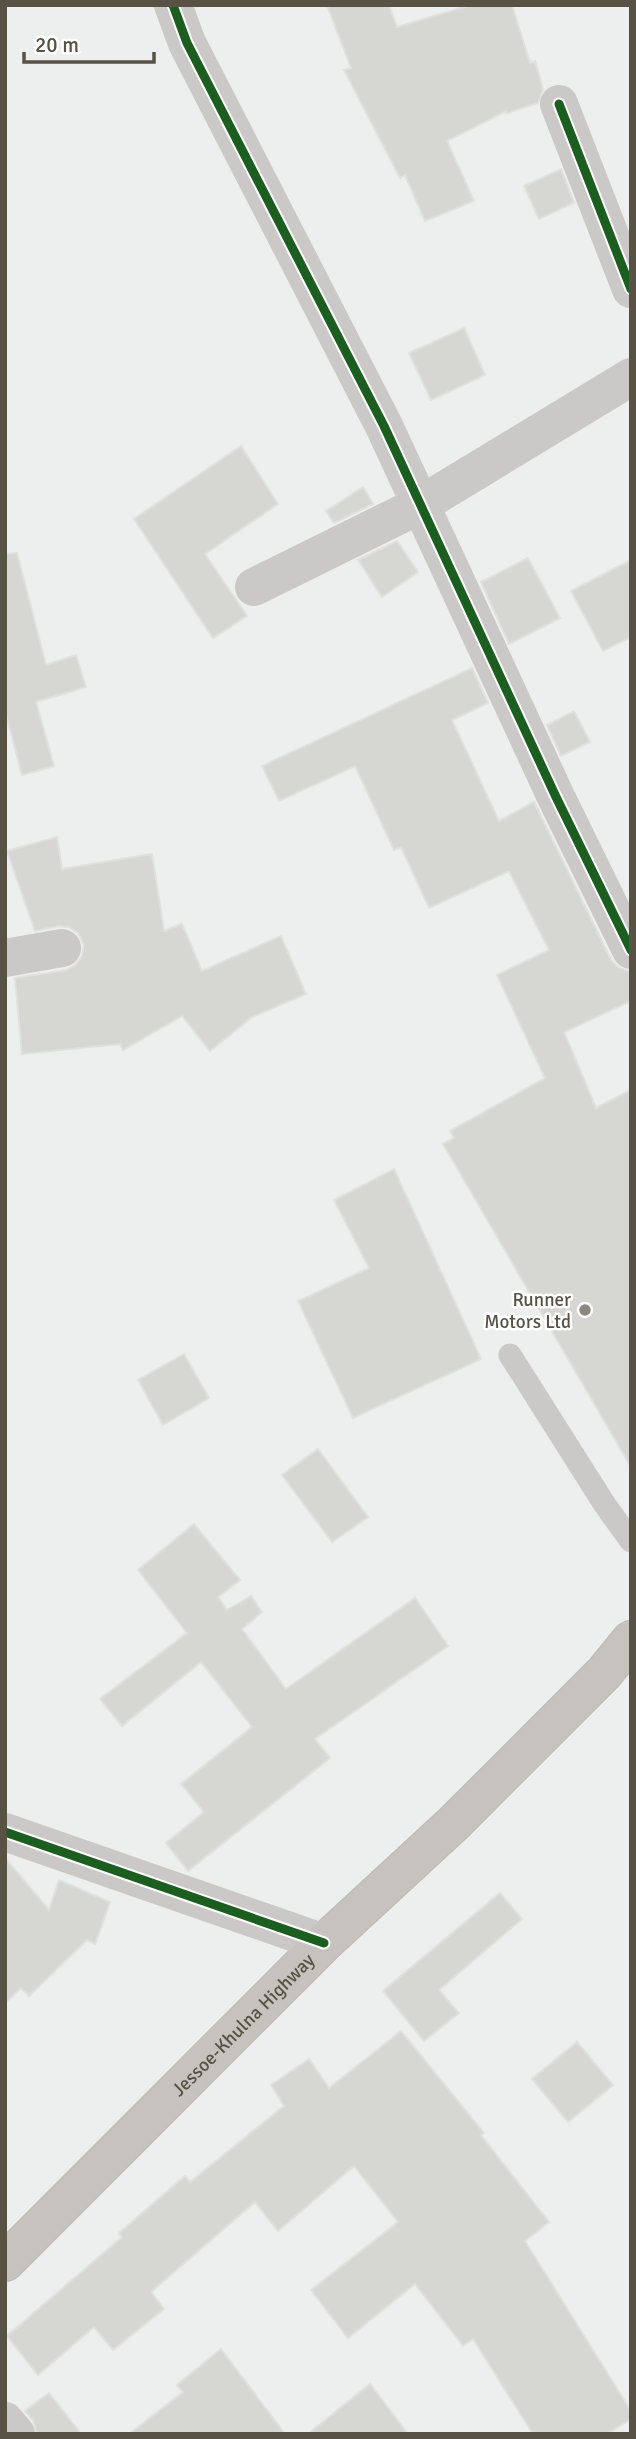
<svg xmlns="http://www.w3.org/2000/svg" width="636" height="2439" viewBox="0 0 636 2439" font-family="Signika,sans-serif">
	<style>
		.building { fill: #d6d6d3; stroke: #e0e0df; stroke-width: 2 }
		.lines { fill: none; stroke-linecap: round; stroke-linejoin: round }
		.trunk-casing { stroke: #bcbab2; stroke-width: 40 }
		.service { stroke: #cbc9c7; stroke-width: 23 }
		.minor { stroke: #cbc9c7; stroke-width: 38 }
		.trunk { stroke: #c6c3be; stroke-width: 38 }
		.cycleway-casing { stroke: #fff; stroke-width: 13 }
		.cycleway { stroke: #1b5e20; stroke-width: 9 }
		.poi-dot { fill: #8c8980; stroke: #fff; stroke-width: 2.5 }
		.labels { text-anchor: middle; stroke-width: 5; stroke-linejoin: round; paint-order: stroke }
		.poi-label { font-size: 19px; fill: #585245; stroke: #fff; text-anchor: end }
		.street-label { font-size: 19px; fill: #585245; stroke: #fff }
	</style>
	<rect width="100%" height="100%" fill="#edeeee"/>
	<!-- building -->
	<g class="building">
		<path d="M327 5H389L397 27 471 5H512L530 63 535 61 543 89 538 103 507 113 506 111 447 141 474 201 425 221 405 175 400 178 344 70 351 68Z"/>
		<path d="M561 169 574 203 539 219 524 186Z"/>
		<path d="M464 328 485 375 431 400 409 353Z"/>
		<path d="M241 446 278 504 205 554 247 616 213 638 134 519Z"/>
		<path d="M363 487 373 504 334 523 326 511Z"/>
		<path d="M397 541 418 572 382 597 358 560Z"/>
		<path d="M17 553 46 665 76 655 86 687 36 702 54 766 22 775 5 710V554Z"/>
		<path d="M528 558 560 618 509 644 481 582Z"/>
		<path d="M631 560V637L603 651 571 591Z"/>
		<path d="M472 668 488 703 452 720 499 821 534 802 611 960 619 968 631 972V1001L564 1032 596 1108 631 1090V1467L443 1144 454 1138 450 1131 545 1078 497 975 549 950 509 871 429 908 401 847 394 850 355 766 279 801 262 766Z"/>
		<path d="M574 711 590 742 561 756 547 725Z"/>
		<path d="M57 837 62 869 152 854 164 931 182 924 202 971 281 936 306 994 252 1017 210 1051 182 1016 123 1050 120 1044 22 1054 15 978 66 970 75 965 82 956 84 945 78 933 69 927 58 926 35 931 7 851Z"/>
		<path d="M394 1169 481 1359 353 1418 298 1301 369 1268 334 1200Z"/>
		<path d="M184 1354 209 1398 163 1425 138 1380Z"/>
		<path d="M318 1449 368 1517 332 1542 282 1475Z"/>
		<path d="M194 1524 240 1580 218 1597 227 1610 251 1596 262 1612 242 1629 286 1689 415 1598 448 1646 315 1739 330 1758 188 1871 166 1843 204 1812 181 1784 252 1727 201 1662 122 1726 100 1699 187 1633 138 1570Z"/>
		<path d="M5 1858 49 1910 59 1880 110 1902 95 1944 87 1940 29 1996 21 1988 5 2003Z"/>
		<path d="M500 1893 522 1919 439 1990 459 2013 424 2041 383 1991Z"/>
		<path d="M401 2031 484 2133 481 2135 549 2222 525 2241 631 2411V2419L607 2434H533L473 2339 463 2346 415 2284 348 2338 311 2290 398 2222 354 2166 278 2231 255 2202 151 2292 164 2309 113 2350 94 2327 38 2375 7 2336 122 2237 119 2233 185 2176 190 2182 284 2106 271 2085 309 2059 329 2088Z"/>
		<path d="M577 2042 613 2085 568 2122 532 2079Z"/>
		<path d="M221 2349 285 2434H129L183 2392 177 2385Z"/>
		<path d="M370 2384 408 2434H308Z"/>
		<path d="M49 2393 81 2434H37L33 2420 25 2411Z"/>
	</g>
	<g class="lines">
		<defs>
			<g id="trunk">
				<path id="s1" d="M5 2262 324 1943 454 1823 604 1673 631 1640"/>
			</g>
		</defs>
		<!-- trunk casing -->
		<use href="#trunk" class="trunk-casing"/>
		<!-- service -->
		<path class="service" d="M510 1355 605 1505 631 1541"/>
		<!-- minor -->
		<g class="minor">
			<path d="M173 5 187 43 384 426 556 797 631 950"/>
			<path d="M559 104 631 289"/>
			<path d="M254 587 420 505 631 377"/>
			<path d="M5 958 62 948"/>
			<path d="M5 1832 324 1943"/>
			<path d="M5 2421 16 2434"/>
		</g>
		<!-- trunk -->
		<use href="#trunk" class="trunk"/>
		<defs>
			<g id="cycleway">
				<path d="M173 5 187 43 384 426 556 797 631 950"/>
				<path d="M559 104 631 289"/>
				<path d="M5 1832 324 1943"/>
			</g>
		</defs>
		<!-- cycleway casing -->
		<use href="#cycleway" class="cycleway-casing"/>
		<!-- cycleway -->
		<use href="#cycleway" class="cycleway"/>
	</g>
	<!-- markers -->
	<circle class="poi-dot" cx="585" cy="1310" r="7"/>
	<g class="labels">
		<!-- poi labels -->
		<g class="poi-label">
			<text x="571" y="1306">Runner<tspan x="571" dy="22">Motors Ltd</tspan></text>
		</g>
		<!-- street labels -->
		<g class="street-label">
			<text dy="7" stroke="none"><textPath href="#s1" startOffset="336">Jessoe-Khulna Highway</textPath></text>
		</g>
	</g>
	<!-- border -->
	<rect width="636" height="2439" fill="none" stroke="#585245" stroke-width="14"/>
	<!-- scale -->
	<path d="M24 52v10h130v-10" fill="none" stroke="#585245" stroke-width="3.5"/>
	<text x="35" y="52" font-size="21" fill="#585245" stroke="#ffffff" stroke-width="5" paint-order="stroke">20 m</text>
</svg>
